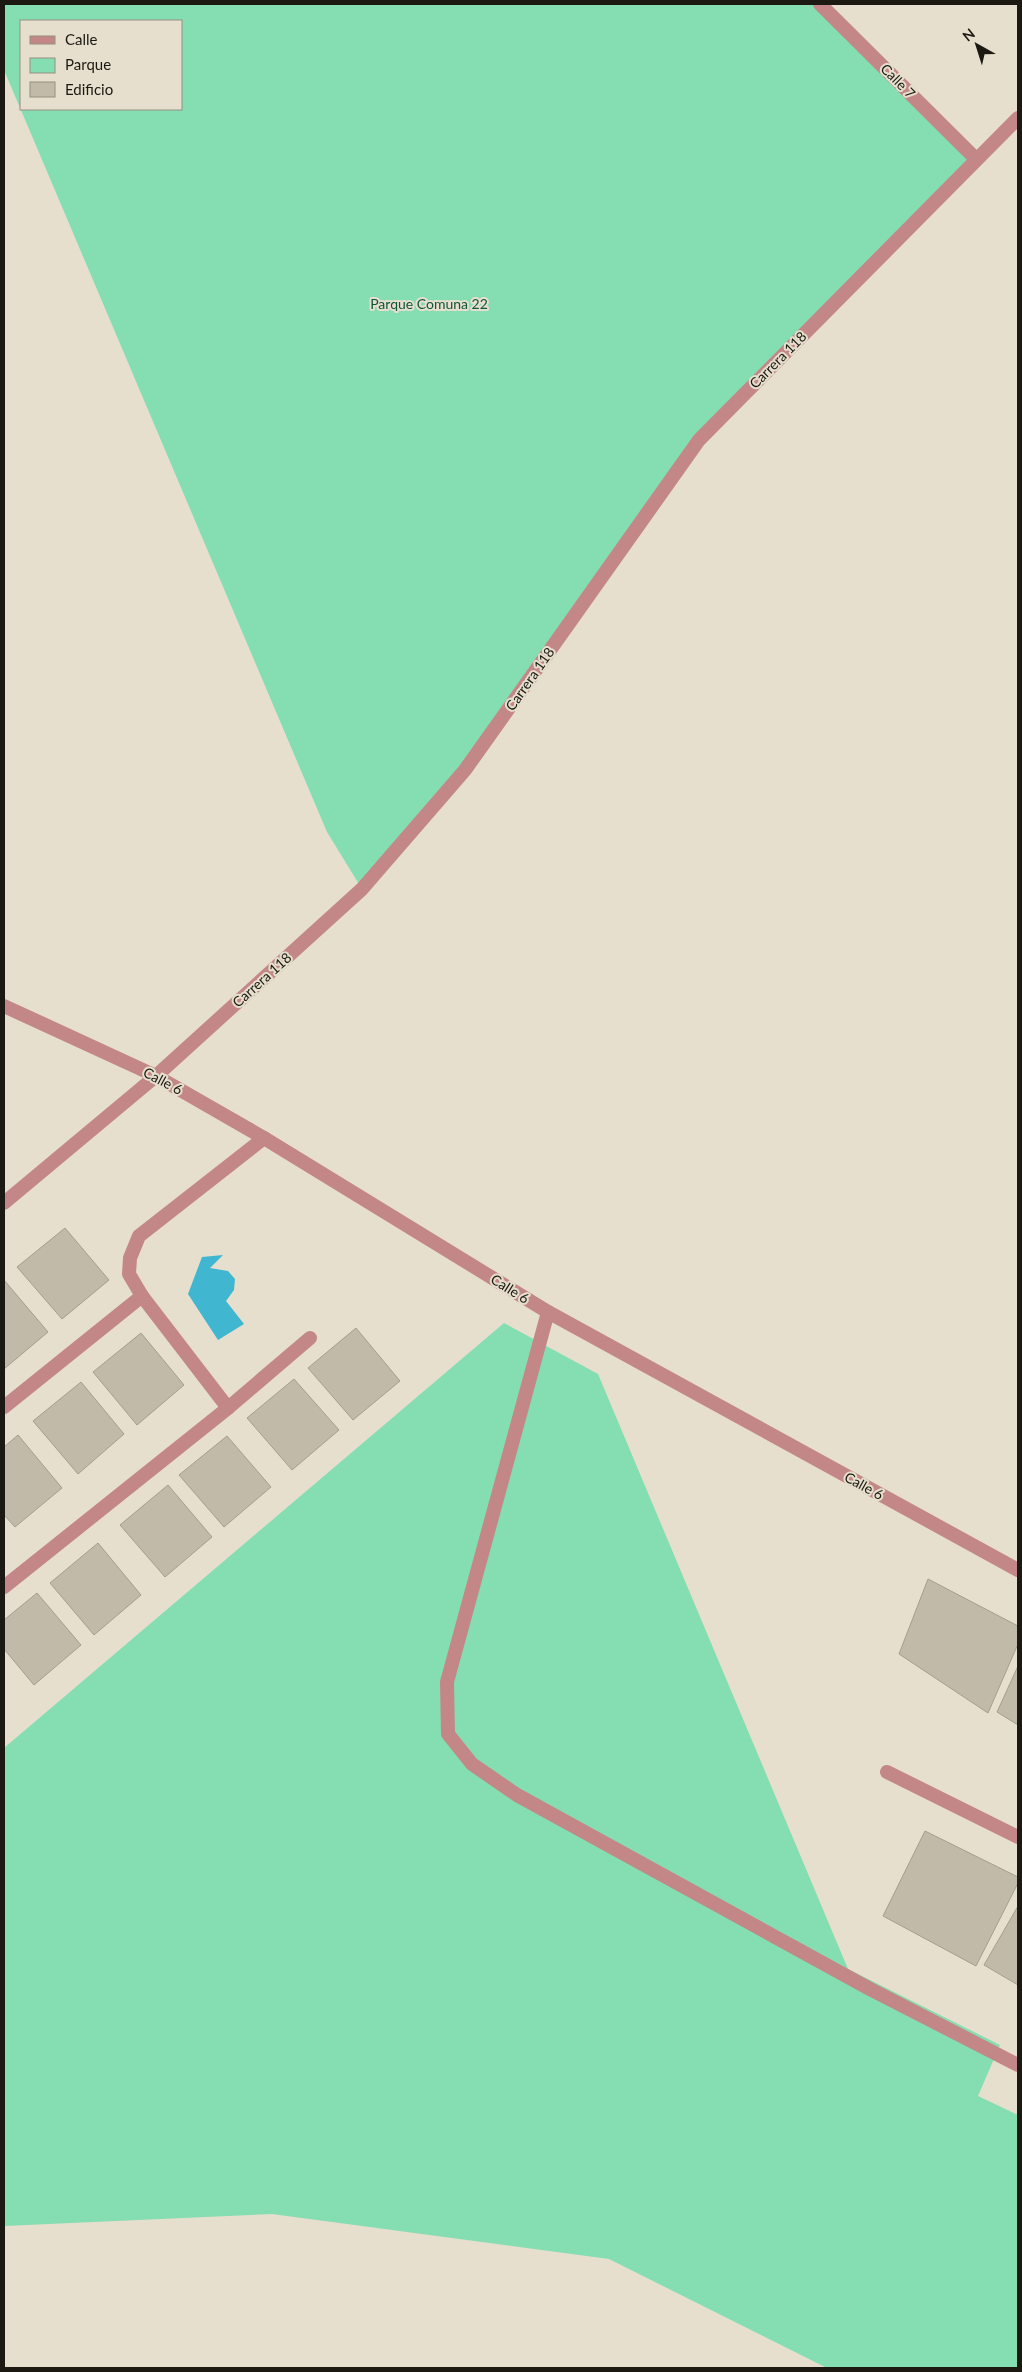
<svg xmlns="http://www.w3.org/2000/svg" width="1022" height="2372" viewBox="0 0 1022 2372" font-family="Lato,sans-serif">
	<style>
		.green { fill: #85ddb2; fill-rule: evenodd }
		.water { fill: #41b6d1 }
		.building { fill: #c1baa9; stroke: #a59e8d }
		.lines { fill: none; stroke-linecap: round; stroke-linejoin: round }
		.service { stroke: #c48787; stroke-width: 14 }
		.minor { stroke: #c48787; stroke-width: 14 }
		.labels { text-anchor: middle; stroke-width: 4; stroke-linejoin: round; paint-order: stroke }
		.street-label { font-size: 14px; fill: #1b1912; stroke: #e6dfcd }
		.park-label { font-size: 14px; fill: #0d5639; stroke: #e6dfcd }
	</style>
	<rect width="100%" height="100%" fill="#e6dfcd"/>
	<!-- green -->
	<g class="green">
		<path d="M4 4H820L976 159 699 440 465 770 362 889 327 832 4 70ZM21 21H181V109H21Z"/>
		<path d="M504 1323 598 1374 848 1969 1000 2045 978 2096 1018 2115V2368H827L609 2259 272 2214 4 2226V1748Z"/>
	</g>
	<!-- water -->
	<path class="water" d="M223 1255 210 1268 228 1271 235 1279 234 1290 226 1301 244 1324 218 1340 188 1294 202 1257Z"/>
	<!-- building -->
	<g class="building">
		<path d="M65 1228 109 1280 62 1319 17 1267Z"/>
		<path d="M4 1280 48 1332 4 1369Z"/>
		<path d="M356 1328 400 1381 353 1420 308 1368Z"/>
		<path d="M141 1333 184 1385 137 1425 93 1372Z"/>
		<path d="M294 1379 339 1430 292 1470 247 1418Z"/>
		<path d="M81 1382 124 1434 78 1474 33 1421Z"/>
		<path d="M18 1435 62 1488 15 1527 4 1515V1447Z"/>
		<path d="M227 1436 271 1487 224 1527 179 1475Z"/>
		<path d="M168 1485 212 1537 165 1577 120 1525Z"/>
		<path d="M98 1543 141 1595 94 1635 50 1583Z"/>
		<path d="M928 1579 1018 1626V1644L988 1713 899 1654Z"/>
		<path d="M37 1593 81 1645 34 1685 4 1649V1620Z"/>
		<path d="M1018 1666V1725L997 1712Z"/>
		<path d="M925 1831 1018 1877V1883L976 1966 883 1916Z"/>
		<path d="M1018 1906V1985L984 1965Z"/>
	</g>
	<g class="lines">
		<!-- service -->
		<g class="service">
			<path d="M4 1407 142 1296"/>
			<path d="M228 1408 142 1296 129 1274 130 1258 139 1236 264 1138"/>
			<path d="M4 1587 228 1408 310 1338"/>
			<path d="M887 1772 1018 1837"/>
		</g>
		<!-- minor -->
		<g class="minor">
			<path d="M820 4 976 159"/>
			<path d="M4 1006 156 1076 264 1138 548 1312 1018 1570"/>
			<path d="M4 1203 156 1076 362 889 465 770 699 440 1018 118"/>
			<path d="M548 1312 447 1682 448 1734 472 1764 517 1795 870 1989 1018 2065"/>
		</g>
	</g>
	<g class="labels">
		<!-- street labels -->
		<g class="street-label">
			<text transform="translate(898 81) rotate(45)" y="5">Calle 7</text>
			<text transform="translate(778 360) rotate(-45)" y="5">Carrera 118</text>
			<text transform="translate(530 679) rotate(-55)" y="5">Carrera 118</text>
			<text transform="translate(262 980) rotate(-42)" y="5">Carrera 118</text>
			<text transform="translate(163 1081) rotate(28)" y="5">Calle 6</text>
			<text transform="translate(510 1289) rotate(32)" y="5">Calle 6</text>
			<text transform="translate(864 1486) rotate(29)" y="5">Calle 6</text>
		</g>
		<!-- park labels -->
		<g class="park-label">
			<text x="429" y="309">Parque Comuna 22</text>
		</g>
	</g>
	<!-- border -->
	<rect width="1022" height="2372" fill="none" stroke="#1b1912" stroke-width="10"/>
	<!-- legend -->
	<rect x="20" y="20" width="162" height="90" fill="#e6dfcd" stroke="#959082"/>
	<rect x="30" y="36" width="25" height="8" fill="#c48787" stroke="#959082"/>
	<text x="65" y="45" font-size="15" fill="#1b1912">Calle</text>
	<rect x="30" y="58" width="25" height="15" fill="#85ddb2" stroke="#959082"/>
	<text x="65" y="70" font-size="15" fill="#1b1912">Parque</text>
	<rect x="30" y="82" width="25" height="15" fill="#c1baa9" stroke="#959082"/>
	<text x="65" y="95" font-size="15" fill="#1b1912">Edificio</text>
	<!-- north arrow -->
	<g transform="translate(977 45) rotate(321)" stroke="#e6dfcd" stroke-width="4" paint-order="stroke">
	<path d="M0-4L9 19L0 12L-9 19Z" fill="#1b1912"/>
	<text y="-8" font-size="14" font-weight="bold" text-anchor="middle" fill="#1b1912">N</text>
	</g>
</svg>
